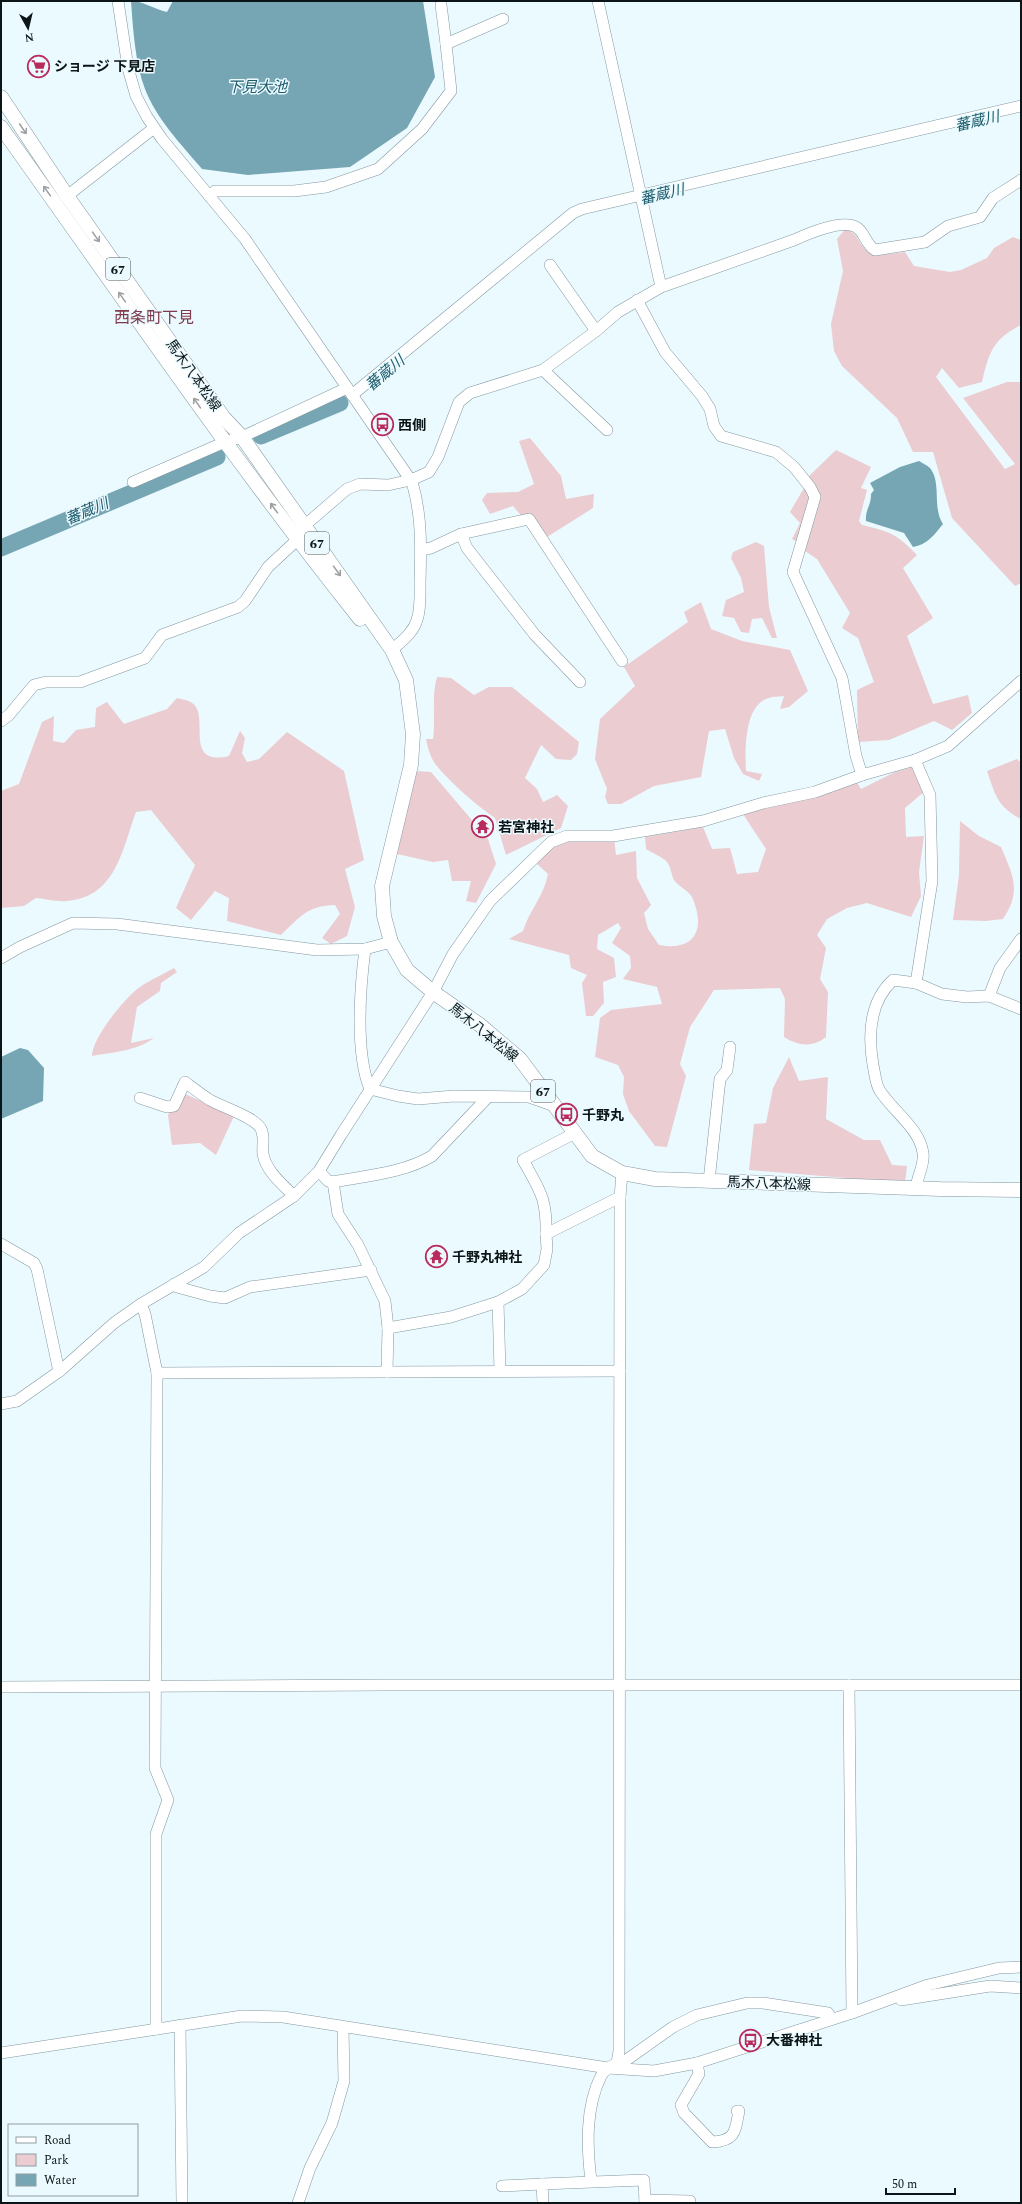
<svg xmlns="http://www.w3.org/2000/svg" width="1022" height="2204" viewBox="0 0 1022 2204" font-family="Spectral,'Noto Sans JP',serif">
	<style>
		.green { fill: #ebccd1 }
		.water { fill: #76a6b4 }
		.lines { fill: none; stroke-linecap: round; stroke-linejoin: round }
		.river { stroke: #76a6b4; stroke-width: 17 }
		.minor-casing { stroke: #8298a0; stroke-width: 12 }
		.major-casing { stroke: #8298a0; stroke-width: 15 }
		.minor { stroke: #fff; stroke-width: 11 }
		.major { stroke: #fff; stroke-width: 14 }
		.oneway { stroke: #9da1a2 }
		.labels { text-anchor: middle; stroke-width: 3; stroke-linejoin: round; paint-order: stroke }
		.shield { fill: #ebfaff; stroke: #4e595c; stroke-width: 1 }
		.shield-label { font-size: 13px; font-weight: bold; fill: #0b1416 }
		.poi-label { font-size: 14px; font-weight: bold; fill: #0b1416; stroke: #ebfaff; text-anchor: start }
		.street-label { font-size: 14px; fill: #0b1416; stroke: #ebfaff }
		.water-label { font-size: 15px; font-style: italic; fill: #1c5b6c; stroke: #ebfaff }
		.quarter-label { font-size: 16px; fill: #813a4c; stroke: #ebfaff }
	</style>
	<rect width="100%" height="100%" fill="#ebfaff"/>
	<!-- green -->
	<g class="green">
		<path d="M846 228C860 237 856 239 865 249 874 259 893 253 905 252L914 266 950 272 961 270 987 258 994 248 1013 237 1021 240V325C992 340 989 353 982 382L959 388 942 368 936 377 1005 469 1015 464 963 398 1007 382H1021V583L1015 586 952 518 933 452H913L897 418 842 366 834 351 831 324 843 271 837 239Z"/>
		<path d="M530 438 561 476 566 499 594 494 593 508 547 537 523 518 513 506 490 514 482 500 487 493 518 492 534 484 519 441Z"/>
		<path d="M836 450 871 467 861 488 867 490 859 521 862 525C891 532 897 534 917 555L903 568 933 618 907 636 933 704 968 695 972 713 952 730 934 721 889 740 858 742 857 690 874 682 858 638 842 628 850 613 817 559 802 549 817 496 807 478Z"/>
		<path d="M804 488 813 498 799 543 792 539 800 523 790 512Z"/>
		<path d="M756 542 764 546 769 607 777 638H772L762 618 752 619 749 633 741 632 734 618 722 616 726 600 744 592 741 578 731 558 733 552Z"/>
		<path d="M701 602 711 629 742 641 790 650 808 691 789 707 780 709 784 696C779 697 773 696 769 698 744 704 745 750 746 771L762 774 759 781 743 774 734 758 725 729 709 731 701 777 654 786 621 804H608L605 797 607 789 595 759 600 719 635 686 624 667 688 622 684 612Z"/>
		<path d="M437 677 451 678 474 695 489 687H512L579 742 577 754 571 760 556 759 541 745 525 778 537 789 543 802 557 795 568 806 561 828 506 855 495 818C477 806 450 782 436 765 430 757 428 748 426 739H433C436 718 431 697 437 677Z"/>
		<path d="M177 698C181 699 188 700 192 703 211 715 182 767 229 756L240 731 245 738 242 753 247 762 259 759 287 732 344 771 364 860 345 869 355 907 347 936 331 944 322 938 340 914 335 905C307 906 301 916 281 935L227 921 229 898 215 891 191 920 176 908 195 865 151 810 136 812C122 850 116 897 67 901 57 902 46 899 36 898L24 906 1 908V791L19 784 42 722 54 716 53 741 64 743 76 730 95 727 96 708 107 702 124 724 167 709Z"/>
		<path d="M1017 759 1021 763V819C998 807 995 795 987 771Z"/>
		<path d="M913 767 924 792 905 808 906 837 924 836 919 872 921 896 911 917 867 903 847 908 827 919 817 935 826 948 820 979 828 992 826 1037C812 1048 798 1046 784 1037L785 999 780 988 714 990 690 1027 680 1064 686 1076 667 1147 655 1146 629 1111 623 1094 624 1077 618 1065 595 1057 600 1018 611 1010 662 1004 657 987 623 979 631 968 630 956 612 943 621 928 618 923 598 935 597 949 614 958 616 977 603 982 604 1003 593 1016H586L582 983 587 975 571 968 569 955 509 939 523 931C529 911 544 896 548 874L536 863 552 846 570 840 614 838 616 855 636 851 637 878 651 905 644 913 648 929 659 945C696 952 706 928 692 897 688 890 678 886 674 880 671 874 671 867 667 862 663 857 652 853 646 849L645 837 703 827 712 849 730 848 737 874 758 872 766 849 743 814 856 781 861 789 895 772Z"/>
		<path d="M416 771 431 772 488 839 496 864 476 903 466 901 471 881H452L448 860 433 862 397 854Z"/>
		<path d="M960 821 979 836 1001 847C1013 876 1022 890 1003 919L986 921 953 920 959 875Z"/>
		<path d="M174 968 177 972 161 983 160 991 137 1007 131 1043 154 1038C136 1051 114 1052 92 1056 92 1038 123 1001 136 990 147 981 162 975 174 968Z"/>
		<path d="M789 1057 799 1081 828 1077 826 1119 864 1140H880L892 1165 907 1166 905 1183 749 1170 754 1124 766 1123 773 1088Z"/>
		<path d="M183 1093 234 1116 216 1155 200 1143 172 1145 168 1115Z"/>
	</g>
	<!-- water -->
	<g class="water">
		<path d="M131 1C143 1 154 9 167 12L173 1H423L435 77 407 128 350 167 248 175 202 169C181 144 157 120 145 89 135 63 133 29 131 1Z"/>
		<path d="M919 461C922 463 927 465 930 468 942 483 932 508 943 524 935 534 927 545 913 547L904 533 866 521C865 509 871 507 871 494L874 490 870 483 900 467Z"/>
		<path d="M20 1048 28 1050 44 1068 43 1101 1 1119V1057Z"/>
	</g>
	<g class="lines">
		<!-- river -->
		<g class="river">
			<path d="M261 436 340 403"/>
			<path d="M1 548 217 457"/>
		</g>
		<defs>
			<g id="minor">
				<path d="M118 1 128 68 136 96 147 117 162 139 245 239 412 482C422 515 421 549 420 583 420 595 421 608 417 620 413 633 402 641 392 650"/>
				<path d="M598 1 661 287"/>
				<path d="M441 5 446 44"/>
				<path d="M67 196 154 128"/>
				<path d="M209 196 215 191H294L326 187 378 169 422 129 451 91 446 44 503 19"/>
				<path d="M550 265 596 331"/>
				<path d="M637 300 665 352 702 396 710 409 714 426 721 436 776 452 794 467 810 487 815 497 793 572 842 678 856 756 862 775"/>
				<path d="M543 370 607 430"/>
				<path d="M352 395 573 213 582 209 1021 106"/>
				<path d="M133 482 225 442 242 437 347 388"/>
				<path d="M304 526 347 489 360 484 388 485 411 480 429 472 438 457 459 402 470 393 543 370 596 331 618 312 661 287 794 240C807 234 842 219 856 227 865 232 865 244 875 250L925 242 948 226 980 217 993 198 1021 180"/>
				<path d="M461 534 467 548 535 635 580 682"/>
				<path d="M421 550 431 548 461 534 529 519 622 661"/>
				<path d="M1 721 9 715 34 685 46 682H80L145 658 162 635 238 607 245 601 268 567 297 540"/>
				<path d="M915 760 930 795 932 881 916 983"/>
				<path d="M365 949C360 988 355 1053 370 1089L398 1096 418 1099 454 1096 529 1097 555 1106"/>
				<path d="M1 958 20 947 73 923 117 924 317 950 365 949 391 942"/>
				<path d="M989 996 1000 968 1021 939"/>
				<path d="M140 1098 167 1107 174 1106 185 1082C193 1088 202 1095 210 1100 222 1107 255 1117 261 1129 265 1137 262 1145 263 1154 266 1171 282 1184 294 1196"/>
				<path d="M319 1171 328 1181 333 1182C365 1176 404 1173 432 1156L488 1097"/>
				<path d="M709 1181 720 1079 727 1070 730 1047"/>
				<path d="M333 1182 338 1214 358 1245 385 1301 388 1328 387 1372"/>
				<path d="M916 1188C917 1177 925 1164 923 1153 920 1129 893 1111 880 1091 875 1083 875 1073 873 1065 868 1035 869 1002 893 980L916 983 942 994 967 997 989 996 1021 1009"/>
				<path d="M546 1234C547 1198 540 1191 523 1160L575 1133"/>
				<path d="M1 1244 34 1263 37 1269 58 1367 60 1371"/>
				<path d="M174 1284 177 1287 210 1296 225 1298 250 1287 371 1270"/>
				<path d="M498 1302 500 1371"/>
				<path d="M141 1304 145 1314 157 1373 155 1768 168 1800 156 1834V2029"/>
				<path d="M388 1328 451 1317 498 1302 522 1289 544 1265 547 1249 546 1234 620 1197"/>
				<path d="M157 1373 620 1371"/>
				<path d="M1 1404 17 1401 61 1370 114 1323 141 1304 204 1267 239 1233 294 1196 319 1171 341 1135 433 992 453 954 490 901 551 842 567 836H613L703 821 763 803 815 792 862 775 915 760 948 746 1021 681"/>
				<path d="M849 1685 852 2013"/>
				<path d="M1 1687 385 1685H1021"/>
				<path d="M901 2000 990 1986 1021 1988"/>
				<path d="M180 2025 182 2203"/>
				<path d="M1 2053 242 2016 283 2017 608 2068 654 2071 697 2063 852 2013 928 1985 999 1968 1021 1967"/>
				<path d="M697 2063 699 2074 681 2105 684 2113 712 2142C736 2141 735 2131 739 2111H737"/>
				<path d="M619 2068 617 2063 625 2061 673 2027 697 2015 747 2003H763L828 2013 832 2019"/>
				<path d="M591 2181C587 2147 585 2108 601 2076 604 2070 611 2066 617 2063L619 2051 620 1197 622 1173"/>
				<path d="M502 2186 542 2184"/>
				<path d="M645 2200 690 2201"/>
				<path d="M298 2203 310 2168 332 2123 344 2081 343 2027"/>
				<path d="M543 2203 542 2184 644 2180 645 2203"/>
			</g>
			<g id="major">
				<path d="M1 97 67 196 224 418 242 437 392 650 406 680 413 734 411 765 382 886 384 916 391 942 407 970 433 992 480 1025 520 1059 592 1156 622 1173 655 1179 940 1189 1021 1190"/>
				<path d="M1 127C119 292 233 460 360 619"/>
			</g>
		</defs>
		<!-- minor casing -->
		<use href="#minor" class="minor-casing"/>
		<!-- major casing -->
		<use href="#major" class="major-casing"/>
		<!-- minor -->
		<use href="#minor" class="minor"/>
		<!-- major -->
		<use href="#major" class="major"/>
	</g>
	<!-- one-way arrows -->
	<defs><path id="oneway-shaft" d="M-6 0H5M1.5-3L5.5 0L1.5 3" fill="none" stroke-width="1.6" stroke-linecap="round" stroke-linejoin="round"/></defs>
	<g class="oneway">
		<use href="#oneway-shaft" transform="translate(23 129) rotate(56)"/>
		<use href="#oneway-shaft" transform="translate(47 191) rotate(-125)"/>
		<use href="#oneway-shaft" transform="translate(96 237) rotate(55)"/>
		<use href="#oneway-shaft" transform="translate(122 297) rotate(-125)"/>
		<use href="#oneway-shaft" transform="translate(197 403) rotate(-125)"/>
		<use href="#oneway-shaft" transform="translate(274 508) rotate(-126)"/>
		<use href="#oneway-shaft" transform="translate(337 571) rotate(54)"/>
	</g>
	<!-- icons -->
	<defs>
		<symbol id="supermarket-ring" viewBox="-11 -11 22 22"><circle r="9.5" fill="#ebfaff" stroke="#b92b5c" stroke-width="1.5"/><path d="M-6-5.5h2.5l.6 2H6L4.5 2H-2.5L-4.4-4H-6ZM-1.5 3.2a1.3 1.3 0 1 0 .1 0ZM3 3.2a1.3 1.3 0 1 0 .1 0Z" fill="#b92b5c"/></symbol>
		<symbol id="bus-ring" viewBox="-11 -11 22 22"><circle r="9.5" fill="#ebfaff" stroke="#b92b5c" stroke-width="1.5"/><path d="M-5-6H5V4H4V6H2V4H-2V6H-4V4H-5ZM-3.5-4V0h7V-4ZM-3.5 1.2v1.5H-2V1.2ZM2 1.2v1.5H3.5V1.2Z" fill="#b92b5c"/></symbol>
		<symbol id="temple-ring" viewBox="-11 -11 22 22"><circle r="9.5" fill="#ebfaff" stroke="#b92b5c" stroke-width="1.5"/><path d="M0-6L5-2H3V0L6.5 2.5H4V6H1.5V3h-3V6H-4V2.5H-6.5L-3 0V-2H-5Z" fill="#b92b5c"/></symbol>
	</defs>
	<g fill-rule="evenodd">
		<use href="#supermarket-ring" x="26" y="54" width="25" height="25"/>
		<use href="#bus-ring" x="370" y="412" width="25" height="25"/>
		<use href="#temple-ring" x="470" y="814" width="25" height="25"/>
		<use href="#bus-ring" x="554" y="1102" width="25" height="25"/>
		<use href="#temple-ring" x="424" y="1244" width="25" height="25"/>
		<use href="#bus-ring" x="738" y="2028" width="25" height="25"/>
	</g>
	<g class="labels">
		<!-- shield labels -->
		<g class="shield">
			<rect x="106" y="258" width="24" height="22" rx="3"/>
			<rect x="305" y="532" width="24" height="22" rx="3"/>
			<rect x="531" y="1080" width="24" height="22" rx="3"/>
		</g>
		<g class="shield-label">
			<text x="118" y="274">67</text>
			<text x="317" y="548">67</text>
			<text x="543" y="1096">67</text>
		</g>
		<!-- poi labels -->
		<g class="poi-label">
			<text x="54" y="71">ショージ 下見店</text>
			<text x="398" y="430">西側</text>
			<text x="498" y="832">若宮神社</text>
			<text x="582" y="1120">千野丸</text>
			<text x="452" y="1262">千野丸神社</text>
			<text x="766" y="2045">大番神社</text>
		</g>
		<!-- street labels -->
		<g class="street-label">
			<text transform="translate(194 375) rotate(55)" y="5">馬木八本松線</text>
			<text transform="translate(484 1032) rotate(39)" y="5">馬木八本松線</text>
			<text transform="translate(769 1183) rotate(2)" y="5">馬木八本松線</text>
		</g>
		<!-- water labels -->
		<g class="water-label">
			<text x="257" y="92">下見大池</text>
			<text transform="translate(977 121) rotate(-13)" y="5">蕃蔵川</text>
			<text transform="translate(662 194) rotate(-13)" y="5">蕃蔵川</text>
			<text transform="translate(385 373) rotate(-40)" y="5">蕃蔵川</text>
			<text transform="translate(87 511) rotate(-23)" y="5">蕃蔵川</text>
		</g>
		<!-- quarter labels -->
		<g class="quarter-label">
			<text x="154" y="323">西条町下見</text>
		</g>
	</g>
	<!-- border -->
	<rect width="1022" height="2204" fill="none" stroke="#0b1416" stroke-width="4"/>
	<!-- legend -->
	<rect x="8" y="2124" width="130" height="72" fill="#ebfaff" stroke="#919ea2"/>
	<rect x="16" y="2137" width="20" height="6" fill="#ffffff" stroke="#919ea2"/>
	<text x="44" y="2144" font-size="12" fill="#0b1416">Road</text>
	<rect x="16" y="2154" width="20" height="12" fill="#ebccd1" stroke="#919ea2"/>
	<text x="44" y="2164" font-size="12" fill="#0b1416">Park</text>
	<rect x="16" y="2174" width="20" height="12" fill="#76a6b4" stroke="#919ea2"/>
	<text x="44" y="2184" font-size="12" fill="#0b1416">Water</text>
	<!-- north arrow -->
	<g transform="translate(28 28) rotate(172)" stroke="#ebfaff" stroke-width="3" paint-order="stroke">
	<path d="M0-3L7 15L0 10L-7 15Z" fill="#0b1416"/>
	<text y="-6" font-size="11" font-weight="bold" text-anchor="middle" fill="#0b1416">N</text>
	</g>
	<!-- scale -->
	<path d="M886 2188v6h69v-6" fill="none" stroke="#0b1416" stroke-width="2"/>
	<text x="892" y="2188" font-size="12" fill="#0b1416" stroke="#ebfaff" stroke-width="3" paint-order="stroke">50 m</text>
</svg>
